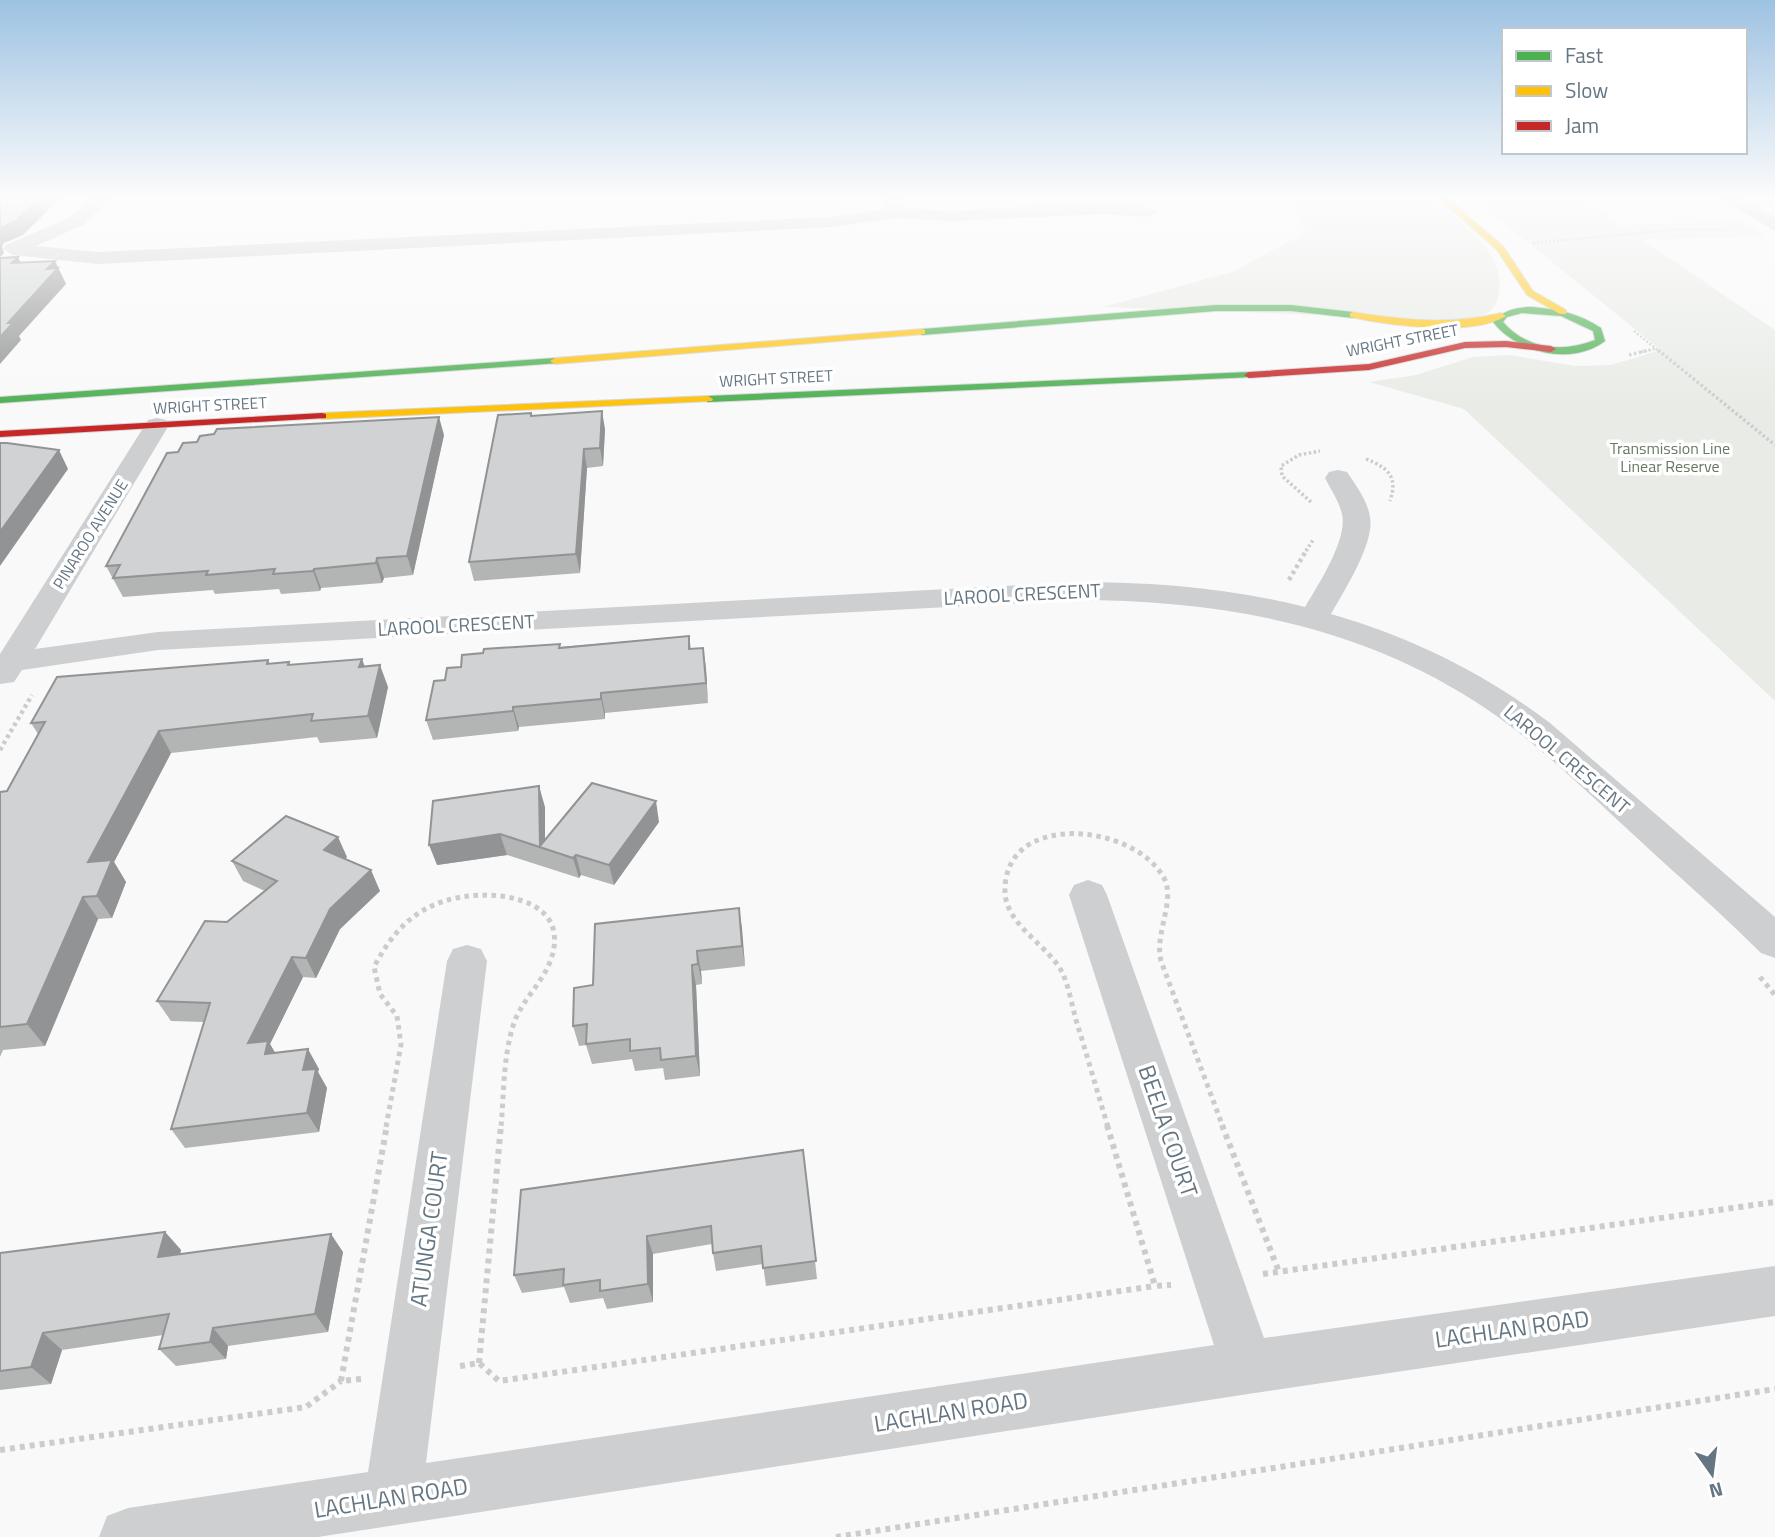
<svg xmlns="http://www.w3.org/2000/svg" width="1775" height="1537" viewBox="0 0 1775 1537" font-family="'Titillium Web',sans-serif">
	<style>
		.green { fill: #e8ebe6 }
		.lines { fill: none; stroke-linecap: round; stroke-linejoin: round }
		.fast-casing { stroke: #d5d6d7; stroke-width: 2 }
		.slow-casing { stroke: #d5d6d7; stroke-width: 2 }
		.jam-casing { stroke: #d5d6d7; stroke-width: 2 }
		.path-far4 { stroke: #cbcccd; stroke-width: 2.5; stroke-dasharray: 2 2; stroke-linecap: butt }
		.path-far3 { stroke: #cbcccd; stroke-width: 3.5; stroke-dasharray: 2.5 2.5; stroke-linecap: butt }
		.path-far2 { stroke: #cbcccd; stroke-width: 4.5; stroke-dasharray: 3.5 3.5; stroke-linecap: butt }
		.path-far1 { stroke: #cbcccd; stroke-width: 5; stroke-dasharray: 4.5 4.5; stroke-linecap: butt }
		.path { stroke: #cbcccd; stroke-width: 6; stroke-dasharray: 5 5; stroke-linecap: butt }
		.street { fill: #cecfd0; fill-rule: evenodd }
		.fast { fill: #4caf50; fill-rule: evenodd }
		.slow { fill: #ffc107; fill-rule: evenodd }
		.jam { fill: #c62828; fill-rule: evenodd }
		.wall { fill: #b3b5b5 }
		.shaded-wall { fill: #929394 }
		.building { fill: #d0d2d3; stroke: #929394; stroke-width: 2 }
		.labels { text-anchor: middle; stroke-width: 7; stroke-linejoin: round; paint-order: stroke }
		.far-street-label { font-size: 16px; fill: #657683; stroke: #fff }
		.far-park-label { font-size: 16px; fill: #687a64; stroke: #fff }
		.street-label { font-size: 19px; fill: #657683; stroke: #fff }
		.near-street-label { font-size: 23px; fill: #657683; stroke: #fff }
	</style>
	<rect width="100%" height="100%" fill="#f9f9f9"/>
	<!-- green -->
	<g class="green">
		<path d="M1284 195H1428C1456 220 1505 249 1499 291 1495 319 1479 316 1455 320L1103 307 1232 272 1306 232Z"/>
		<path d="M1469 195H1578L1620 225 1742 221 1767 236 1643 240 1775 330V701L1464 409 1369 382 1416 375 1473 357 1509 355 1575 366 1611 365 1661 350Z"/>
	</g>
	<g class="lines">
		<defs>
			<g id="fast">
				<path d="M1216 305H1291L1353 312 1358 315 1353 318 1291 311H1216L922 335 917 332 922 329Z"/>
				<path d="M1532 307C1558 309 1580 314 1601 328L1605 341C1572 366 1517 353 1493 322 1503 310 1517 307 1532 307ZM1522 313 1561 316 1593 331 1595 340C1563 353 1526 349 1503 322L1507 317Z"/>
				<path d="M555 358 559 359V363L0 403V397Z"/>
				<path d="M1249 372 1254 375 1253 377 708 402 703 399 708 396Z"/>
			</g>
			<g id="slow">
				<path d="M1435 195H1444L1503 246 1533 291 1566 310V314H1560L1527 295 1497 250Z"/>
				<path d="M1353 312C1403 320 1451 325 1501 313L1506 316C1473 337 1387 325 1350 317V313Z"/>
				<path d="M922 329 925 330V334L555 364 550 361 555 358Z"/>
				<path d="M708 396 713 399 712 401 322 419 317 416 322 413Z"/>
			</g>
			<g id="jam">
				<path d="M1506 341 1551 346 1556 349 1551 352 1506 347 1465 348 1369 370 1249 378 1244 375 1249 372 1369 364 1465 342Z"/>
				<path d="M322 413 326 414V418L0 437V431Z"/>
			</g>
		</defs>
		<!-- fast casing -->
		<use href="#fast" class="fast-casing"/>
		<!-- slow casing -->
		<use href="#slow" class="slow-casing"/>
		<!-- jam casing -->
		<use href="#jam" class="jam-casing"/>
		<!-- path-far4 -->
		<g class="path-far4">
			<path d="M1533 243 1673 230H1726"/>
			<path d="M1634 331 1660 352"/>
			<path d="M1641 352 1655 349"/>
		</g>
		<!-- path-far3 -->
		<g class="path-far3">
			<path d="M1658 350 1775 445"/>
			<path d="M1629 355 1649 350"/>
			<path d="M1366 459C1389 468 1398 477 1390 501"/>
			<path d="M1311 502 1282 476 1281 466 1299 455 1320 451"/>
			<path d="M1306 551 1313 540"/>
		</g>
		<!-- path-far2 -->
		<g class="path-far2">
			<path d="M1289 580 1307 549"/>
			<path d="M0 750 32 695"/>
		</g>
		<!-- path-far1 -->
		<g class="path-far1">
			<path d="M1760 977 1775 995"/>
			<path d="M386 1127 401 1045 397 1016 380 994 374 967C394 929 417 905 461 897 504 890 573 901 550 962 541 985 520 1002 513 1026 503 1058 504 1094 501 1127"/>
			<path d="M1108 1127C1097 1091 1087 1055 1076 1020 1072 1005 1069 988 1063 974 1050 946 1006 926 1005 892 1003 810 1134 823 1164 878 1176 901 1154 934 1161 961L1223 1127"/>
		</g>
		<!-- path -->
		<g class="path">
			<path d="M1107 1125 1155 1286 1171 1285"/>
			<path d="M1222 1125 1279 1272"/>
			<path d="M1263 1274 1775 1202"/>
			<path d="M479 1363 501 1125"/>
			<path d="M460 1366 479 1363 499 1381 1155 1286"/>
			<path d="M361 1379 341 1381 387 1125"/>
			<path d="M0 1450 306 1407 341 1381"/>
			<path d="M836 1537 1775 1389"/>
		</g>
		<!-- street -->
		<g class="street">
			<path d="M95 195H115L83 225 36 246 98 252 832 217 886 209 883 195H901L904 208C920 209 936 211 953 211 984 210 1142 195 1157 212L1148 217 1104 214 952 221 896 218 832 227 98 264 13 255 3 249 6 245 71 217Z"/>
			<path d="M1715 195H1737L1775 217V231Z"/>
			<path d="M157 418 166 420 169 425 35 649 158 632 1076 582C1154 582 1230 588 1305 607 1318 585 1348 539 1342 514 1339 501 1331 490 1325 478L1329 472 1338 470 1347 472C1356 485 1368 502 1370 517 1375 543 1344 591 1331 614 1411 637 1484 673 1550 723L1775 917V958L1761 953C1721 913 1678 876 1637 838 1589 794 1542 747 1488 710 1365 626 1223 600 1076 600L158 650 22 670 14 682 0 684V654L145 425 148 420Z"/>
			<path d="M1088 880 1102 885 1107 895 1264 1338 1775 1266V1316L1248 1394 318 1537H99L107 1516 128 1508 368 1472 447 961 453 949 467 945 481 949 487 961 426 1463 1214 1345 1069 895 1074 885Z"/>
		</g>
		<!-- fast -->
		<use href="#fast" class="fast"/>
		<!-- slow -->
		<use href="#slow" class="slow"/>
		<!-- jam -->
		<use href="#jam" class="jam"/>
	</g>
	<!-- wall -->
	<g class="wall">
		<path d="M532 416 605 429 603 466 587 468 580 573 474 581 469 562Z"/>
		<path d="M444 435 413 575 384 578 382 583 321 588 320 591 281 594 279 589 215 594 213 590 123 597 106 566Z"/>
		<path d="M689 636 691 649 703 648 708 703 605 713V719L519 727 518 731 433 740 426 720 445 680 461 667 560 647Z"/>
		<path d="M268 660 270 664 289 662 290 665 365 667 388 687 377 738 320 743 317 737 171 753 114 862 126 882 112 918 98 919 45 1046 3 1050 0 1057V792L7 791 38 734 31 723Z"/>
		<path d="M545 807V840L659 822 614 885 581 875 579 878 507 855 437 865Z"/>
		<path d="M347 857 345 859 380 891 340 929 316 978 303 977 270 1044 275 1053 319 1069 318 1072 327 1088 319 1132 185 1148 171 1129 204 1022 171 1021 157 1001 227 922 265 891 243 881 232 861Z"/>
		<path d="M739 908 745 966 701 971 702 984 696 985 700 1076 665 1080 663 1068 635 1071 632 1059 592 1064 586 1045 579 1046 573 1026 593 985Z"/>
		<path d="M803 1150 817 1279 766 1286 763 1264 716 1271 713 1253 712 1244 653 1254V1302L607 1309 603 1298 570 1303 564 1287 522 1293 514 1275Z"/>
		<path d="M165 1232 181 1250 180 1254 343 1252 328 1332 228 1346 226 1359 176 1366 159 1349 163 1335 62 1350 51 1384 0 1390V1253Z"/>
	</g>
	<!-- shaded-wall -->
	<g class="shaded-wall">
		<path d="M43 195H63L23 235 4 243 2 247 4 253 0 257V228Z"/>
		<path d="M18 257 25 272 12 263Z"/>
		<path d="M55 261 66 284 19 336 21 340 0 364V337L8 323 47 269Z"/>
		<path d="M602 411 605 429 603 466 600 448Z"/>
		<path d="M439 417 444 435 413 575 407 556Z"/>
		<path d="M584 449 587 468 580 573 576 554Z"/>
		<path d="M59 450 68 469 0 566V532Z"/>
		<path d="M377 558 384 578 382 583 376 563Z"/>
		<path d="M314 569 321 588 320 591 313 571Z"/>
		<path d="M703 648 706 668 708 703 706 683Z"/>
		<path d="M362 659 370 680 359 667Z"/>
		<path d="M380 665 388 687 377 738 368 716Z"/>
		<path d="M601 693 605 713V719L601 699Z"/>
		<path d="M513 707 519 727 518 731 513 711Z"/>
		<path d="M159 731 171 753 114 862 126 882 112 918 97 896 88 862Z"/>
		<path d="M539 786 545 807V849L540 847Z"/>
		<path d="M656 801 659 822 614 885 609 865Z"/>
		<path d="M500 834 507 855 437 865 429 845Z"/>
		<path d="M338 837 347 857 333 870 324 850Z"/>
		<path d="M576 855 581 875 579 878 573 858Z"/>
		<path d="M371 870 380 891 340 929 316 978 306 958 330 909Z"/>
		<path d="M83 897 98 919 45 1046 27 1024Z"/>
		<path d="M739 908 742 928 745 966 742 946Z"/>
		<path d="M697 951 701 971 702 984 698 964Z"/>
		<path d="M292 957 303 977 270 1044 280 1061 277 1074 248 1043Z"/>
		<path d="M692 965 696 985 700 1076 696 1056Z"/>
		<path d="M308 1049 319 1069 318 1072 327 1088 319 1132 307 1113 303 1070Z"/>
		<path d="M165 1232 181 1250 174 1275 158 1257Z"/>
		<path d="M331 1234 343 1252 328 1332 315 1314Z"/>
		<path d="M647 1236 653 1254V1302L648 1284Z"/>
		<path d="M213 1328 228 1346 226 1359 210 1342Z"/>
		<path d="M43 1333 62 1350 51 1384 31 1367Z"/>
	</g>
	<!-- building -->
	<g class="building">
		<path d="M0 195H43L16 221 0 228Z"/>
		<path d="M18 257 12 263 55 261 47 269 58 268 8 323H13L0 337V258Z"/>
		<path d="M602 411 600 448 584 449 576 554 469 562 498 415 531 413V416Z"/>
		<path d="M439 417 407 556 377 558 376 563 314 569 313 571 273 574 275 569 206 575 208 571 113 578 120 565 106 566 167 453 178 452 183 443 197 442 200 436 214 434 217 429Z"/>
		<path d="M0 443H7L59 450 0 532Z"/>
		<path d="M689 636V649L703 648 706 683 601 693V699L513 707V711L426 720 434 681 445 680 447 668 461 667 462 655 483 653 484 649 560 644 559 648Z"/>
		<path d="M362 659 359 667 380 665 368 716 311 721 313 714 159 731 88 862 112 860 97 896 83 897 27 1024 0 1027V792L7 791 45 722 31 723 57 677 268 660 267 664 289 662 288 665Z"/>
		<path d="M592 783 656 801 609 865 576 855 573 858 500 834 429 845 433 801 539 786 540 846Z"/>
		<path d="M286 816 338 837 324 850 371 870 330 909 306 958 292 957 248 1043 268 1041 265 1054 308 1049 303 1070 316 1069 307 1113 171 1129 210 1003 157 1001 205 921 227 922 277 881 232 861Z"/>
		<path d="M739 908 742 946 697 951 698 964 692 965 696 1056 661 1060 660 1048 630 1051V1039L586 1044 587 1024 573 1026 574 988 593 985 595 924Z"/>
		<path d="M803 1150 816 1261 763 1268 761 1246 713 1253 711 1226 647 1236 648 1284 600 1291V1280L563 1285 564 1269 514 1275 521 1190Z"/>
		<path d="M165 1232 158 1257 331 1234 315 1314 213 1328 210 1342 159 1349 169 1314 43 1333 31 1367 0 1371V1253Z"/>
	</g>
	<!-- sky -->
	<linearGradient id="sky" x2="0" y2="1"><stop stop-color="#9dc2e2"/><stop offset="0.48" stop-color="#fcfcfc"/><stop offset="1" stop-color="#fcfcfc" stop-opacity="0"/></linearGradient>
	<rect width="1775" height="410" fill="url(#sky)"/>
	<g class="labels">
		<!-- far-street labels -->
		<g class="far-street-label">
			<text transform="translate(1402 340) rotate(-11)" y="6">WRIGHT STREET</text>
			<text transform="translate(776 378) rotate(-3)" y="6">WRIGHT STREET</text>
			<text transform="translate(210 405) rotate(-3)" y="6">WRIGHT STREET</text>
			<text transform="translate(90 534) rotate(-58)" y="6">PINAROO AVENUE</text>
		</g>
		<!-- far-park labels -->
		<g class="far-park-label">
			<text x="1670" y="454">Transmission Line<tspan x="1670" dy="18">Linear Reserve</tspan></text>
		</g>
		<!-- street labels -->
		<g class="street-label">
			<text transform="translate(1022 594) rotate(-3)" y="7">LAROOL CRESCENT</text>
			<text transform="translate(456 625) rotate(-3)" y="7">LAROOL CRESCENT</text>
			<text transform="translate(1567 759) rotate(40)" y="7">LAROOL CRESCENT</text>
		</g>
		<!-- near-street labels -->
		<g class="near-street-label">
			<text transform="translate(1168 1131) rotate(71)" y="8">BEELA COURT</text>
			<text transform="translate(429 1229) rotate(-82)" y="8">ATUNGA COURT</text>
			<text transform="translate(1512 1329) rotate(-8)" y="8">LACHLAN ROAD</text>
			<text transform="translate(951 1412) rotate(-9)" y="8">LACHLAN ROAD</text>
			<text transform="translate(391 1498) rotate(-9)" y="8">LACHLAN ROAD</text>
		</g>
	</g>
	<!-- legend -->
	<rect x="1502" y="28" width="245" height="126" fill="#ffffff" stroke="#c1c8cd" stroke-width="2"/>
	<rect x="1516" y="51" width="35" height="10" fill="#4caf50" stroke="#c1c8cd" stroke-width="2"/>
	<text x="1565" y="63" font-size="21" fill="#657683">Fast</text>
	<rect x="1516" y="86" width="35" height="10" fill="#ffc107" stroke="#c1c8cd" stroke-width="2"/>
	<text x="1565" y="98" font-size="21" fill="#657683">Slow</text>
	<rect x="1516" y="121" width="35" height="10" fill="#c62828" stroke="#c1c8cd" stroke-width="2"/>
	<text x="1565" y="133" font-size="21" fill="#657683">Jam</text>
	<!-- north arrow -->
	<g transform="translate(1712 1474) rotate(166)" stroke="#ffffff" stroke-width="5" paint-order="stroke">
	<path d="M0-5L12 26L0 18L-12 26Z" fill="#657683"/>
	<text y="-10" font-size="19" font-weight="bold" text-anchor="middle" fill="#657683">N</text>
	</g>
</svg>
